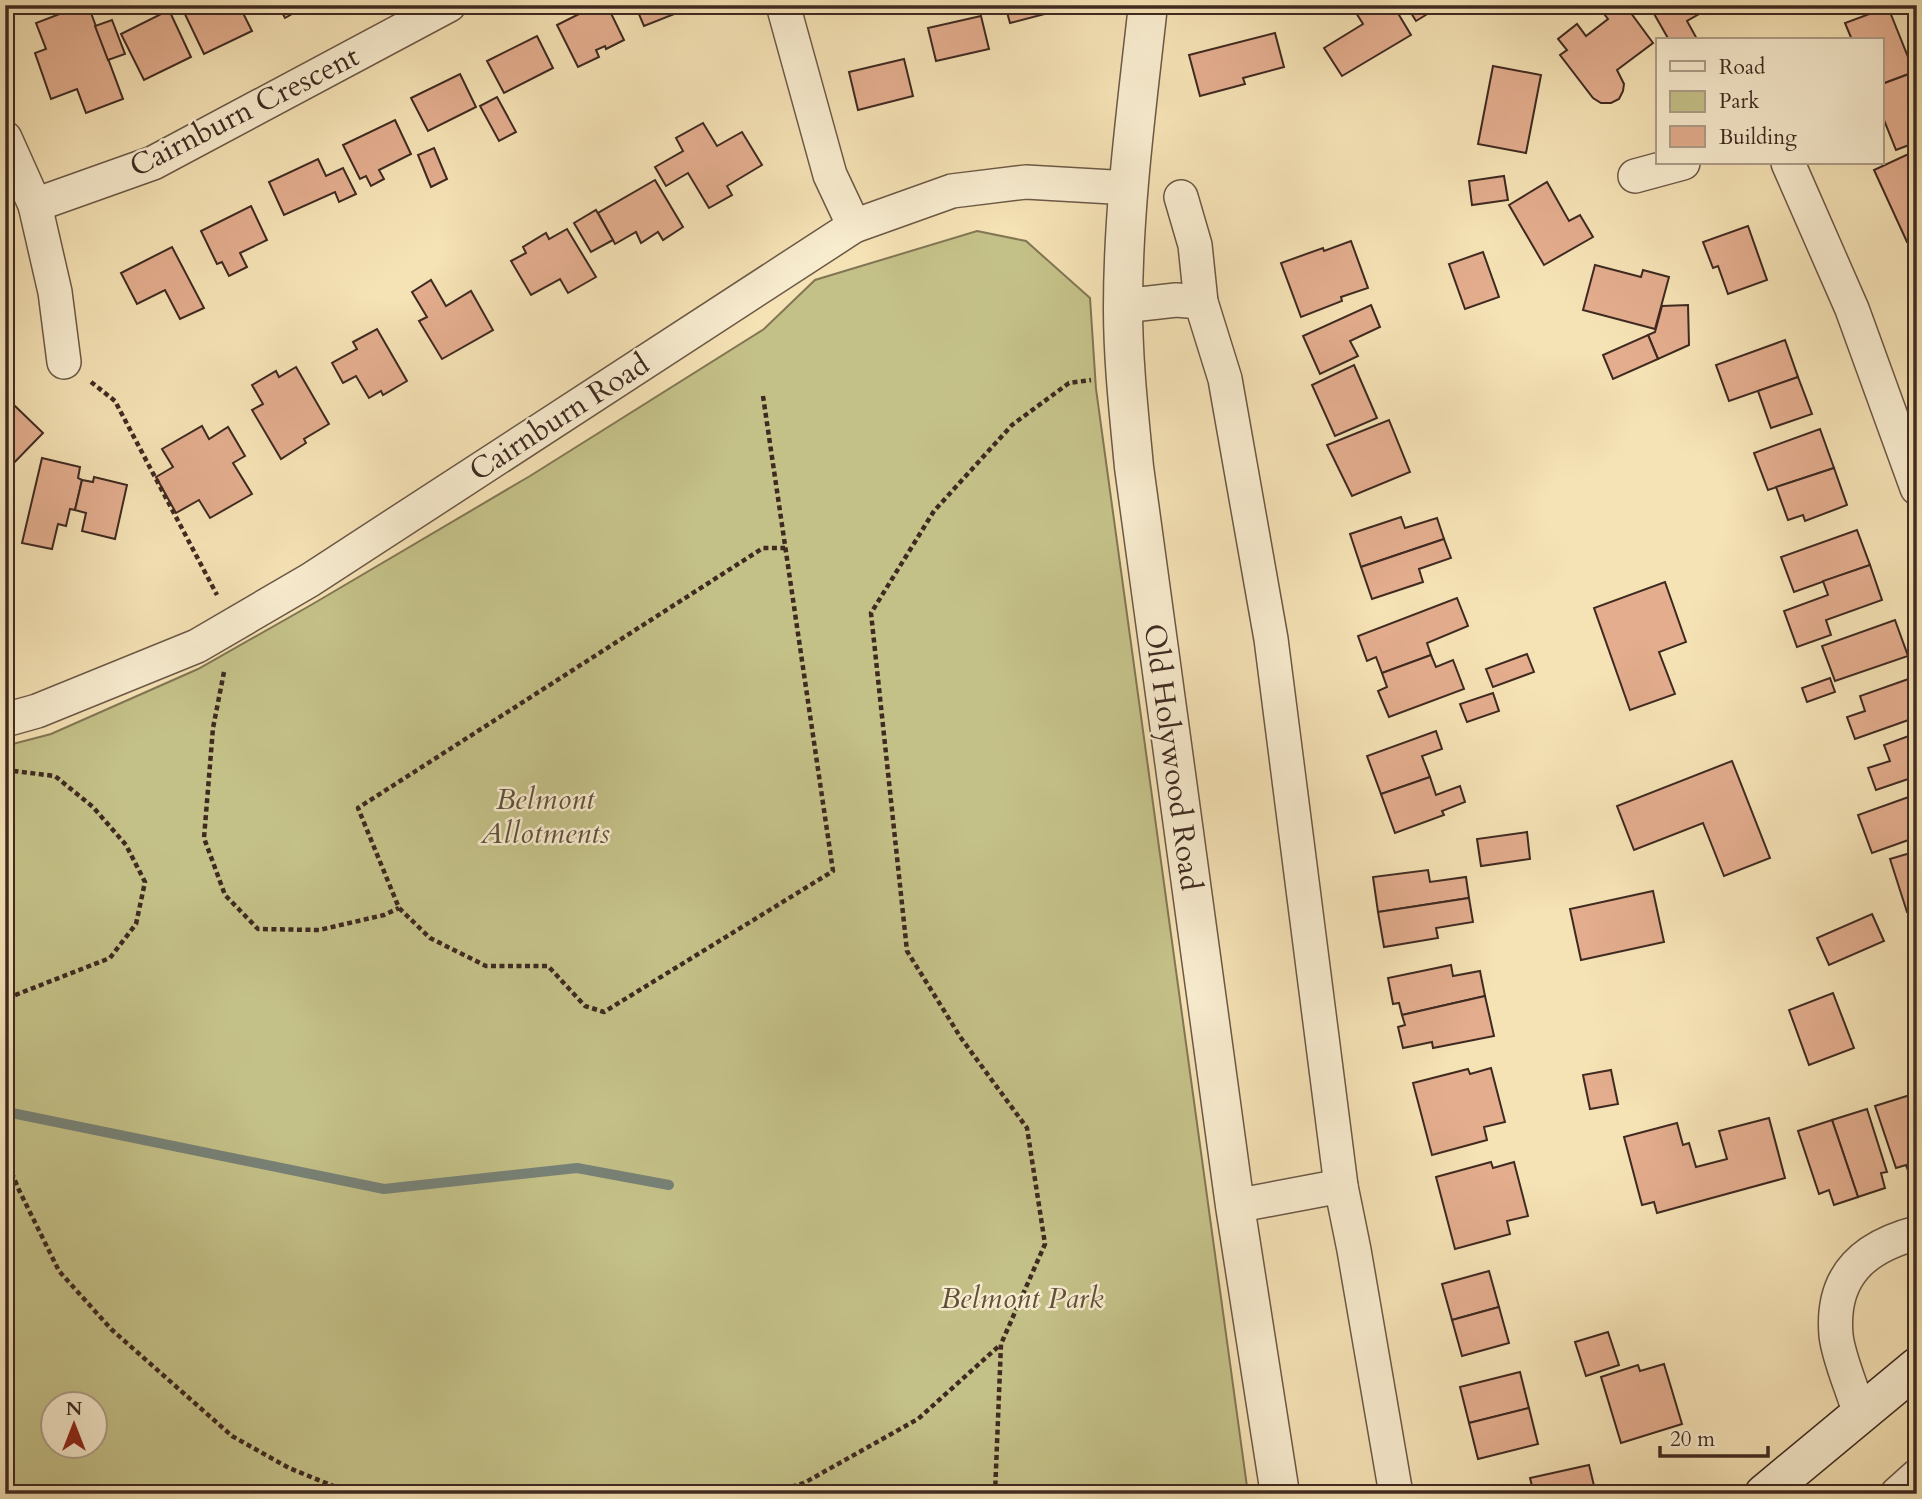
<svg xmlns="http://www.w3.org/2000/svg" width="1922" height="1499" viewBox="0 0 1922 1499" font-family="Cardo,serif">
	<style>
		.green { fill: #c4c188; stroke: #827654; stroke-width: 2; fill-rule: evenodd }
		.lines { fill: none; stroke-linecap: round; stroke-linejoin: round }
		.stream { stroke: #778277; stroke-width: 10 }
		.building { fill: #e3ad8e; stroke: #3f2a21; stroke-width: 2 }
		.minor-casing { stroke: #6c5846; stroke-width: 36 }
		.tertiary-casing { stroke: #6c5846; stroke-width: 41 }
		.secondary-casing { stroke: #3f2a21; stroke-width: 41 }
		.path { stroke: #3f2a21; stroke-width: 4.5; stroke-dasharray: 5 3.5; stroke-linecap: butt }
		.minor { stroke: #f8eccf; stroke-width: 33 }
		.tertiary { stroke: #f8eccf; stroke-width: 38 }
		.secondary { stroke: #f8eccf; stroke-width: 38 }
		.labels { text-anchor: middle; stroke-width: 5; stroke-linejoin: round; paint-order: stroke }
		.street-label { font-size: 30px; fill: #3f2a21; stroke: #f8eccf }
		.park-label { font-size: 30px; font-style: italic; fill: #60503b; stroke: #f8eccf }
	</style>
	<rect width="100%" height="100%" fill="#f5e2b5"/>
	<filter id="stains"><feTurbulence type="fractalNoise" baseFrequency=".00286" numOctaves="4"/><feColorMatrix values="0 0 0 0 .2 0 0 0 0 .09 0 0 0 0 .02 0 0 0 .5 -.17"/></filter>
	<radialGradient id="worn" r=".72"><stop offset=".6" stop-color="#630" stop-opacity="0"/><stop offset="1" stop-color="#630" stop-opacity=".3"/></radialGradient>
	<!-- green -->
	<path class="green" d="M977 231 1026 241 1090 298 1096 389 1248 1494H5V746L51 734 198 669 311 605 530 476 764 329 815 280ZM52 1404H94V1446H52Z"/>
	<g class="lines">
		<!-- stream -->
		<path class="stream" d="M7 1112 384 1189 577 1168 669 1185"/>
	</g>
	<!-- building -->
	<g class="building">
		<path d="M83 5H88L123 99 86 113 77 89 51 99 35 53 46 49 36 23Z"/>
		<path d="M188 5H239L252 31 204 54 182 8Z"/>
		<path d="M278 5H308L285 18Z"/>
		<path d="M597 5H607L624 40 606 49 605 46 596 50 599 57 578 67 557 25Z"/>
		<path d="M635 5H681L675 8 677 13 644 26Z"/>
		<path d="M1005 5H1059L1060 10 1010 23Z"/>
		<path d="M1357 5H1393L1411 35 1342 76 1324 48 1363 24 1353 8Z"/>
		<path d="M1406 5H1442L1416 21Z"/>
		<path d="M1597 5H1625L1653 43 1617 70 1624 84 1623 91 1619 99 1611 103H1601L1593 98 1560 55 1567 50 1558 39 1577 24 1586 36 1608 19Z"/>
		<path d="M1649 5H1715L1687 21 1697 39 1695 40H1669Z"/>
		<path d="M1888 7 1914 72 1882 84V40H1852L1845 23Z"/>
		<path d="M169 10 191 57 144 80 121 34Z"/>
		<path d="M981 16 989 49 936 61 928 28Z"/>
		<path d="M112 20 125 54 108 60 95 26Z"/>
		<path d="M1275 33 1284 67 1243 78 1245 84 1200 96 1189 55Z"/>
		<path d="M537 36 553 68 504 93 487 61Z"/>
		<path d="M904 59 913 96 858 110 849 72Z"/>
		<path d="M1493 66 1541 75 1526 153 1478 144Z"/>
		<path d="M1917 71V142L1896 150 1882 115V84Z"/>
		<path d="M460 74 476 107 428 131 411 98Z"/>
		<path d="M497 97 516 132 499 141 480 106Z"/>
		<path d="M395 120 411 154 379 170 384 179 371 186 366 176 360 179 343 145Z"/>
		<path d="M703 123 717 146 742 132 762 165 727 186 732 195 709 208 688 173 666 186 655 167 683 151 676 138Z"/>
		<path d="M434 148 447 179 431 187 418 155Z"/>
		<path d="M1917 150V238L1907 242 1874 170Z"/>
		<path d="M318 159 326 176 343 168 356 194 339 202 335 192 284 215 269 182Z"/>
		<path d="M1504 176 1508 200 1472 205 1469 181Z"/>
		<path d="M655 180 683 227 663 240 658 232 641 243 636 232 615 244 598 213Z"/>
		<path d="M1547 182 1569 221 1580 215 1593 237 1544 265 1509 205Z"/>
		<path d="M251 206 267 240 240 253 247 267 229 276 222 262 217 264 201 231Z"/>
		<path d="M596 210 613 240 591 252 574 223Z"/>
		<path d="M1748 226 1767 280 1728 294 1718 266 1713 268 1703 242Z"/>
		<path d="M567 229 596 277 568 293 560 279 531 295 511 261 526 253 523 247 546 233 549 239Z"/>
		<path d="M1351 241 1368 288 1341 297 1342 301 1301 317 1281 263 1323 248 1324 251Z"/>
		<path d="M172 247 204 308 180 319 165 290 137 304 121 273Z"/>
		<path d="M1483 252 1499 297 1465 309 1449 264Z"/>
		<path d="M1595 265 1641 277 1643 270 1669 277 1655 329 1583 310Z"/>
		<path d="M431 280 446 306 471 291 493 330 442 359 419 321 427 317 412 292Z"/>
		<path d="M1371 305 1380 327 1350 341 1358 356 1320 374 1303 336Z"/>
		<path d="M1688 305 1689 345 1658 359 1648 335 1655 332 1662 306Z"/>
		<path d="M377 329 407 381 383 395 381 391 369 398 356 376 343 383 332 363 357 349 353 342Z"/>
		<path d="M1648 335 1658 359 1613 379 1603 355Z"/>
		<path d="M1785 340 1798 377 1729 401 1716 365Z"/>
		<path d="M1354 365 1377 418 1335 436 1312 385Z"/>
		<path d="M296 367 329 424 304 439 306 443 281 459 252 410 263 404 252 385 276 371 279 377Z"/>
		<path d="M1798 377 1812 414 1771 428 1758 391Z"/>
		<path d="M15 406 43 433 5 472V414Z"/>
		<path d="M1389 420 1410 472 1352 496 1327 445Z"/>
		<path d="M202 426 209 439 228 427 245 456 233 463 252 494 210 518 199 500 176 513 156 477 173 467 162 449Z"/>
		<path d="M1820 429 1834 468 1768 490 1754 453Z"/>
		<path d="M42 458 80 467 78 478 82 480 75 510 70 509 66 526 58 524 52 549 22 543Z"/>
		<path d="M1834 468 1847 505 1805 521 1803 515 1788 520 1776 487Z"/>
		<path d="M94 477 127 485 115 539 82 531 86 513 75 510 82 480 93 482Z"/>
		<path d="M1401 517 1405 528 1437 518 1444 539 1361 567 1350 534Z"/>
		<path d="M1857 530 1870 565 1794 592 1781 557Z"/>
		<path d="M1444 539 1451 558 1419 569 1423 582 1372 599 1361 567Z"/>
		<path d="M1870 565 1882 600 1826 620 1831 635 1797 647 1784 611 1828 595 1823 581Z"/>
		<path d="M1665 582 1686 642 1659 652 1675 694 1630 710 1594 608Z"/>
		<path d="M1457 598 1468 626 1427 643 1431 655 1382 673 1376 657 1367 661 1358 636Z"/>
		<path d="M1895 620 1908 656 1835 681 1822 646Z"/>
		<path d="M1527 654 1534 672 1493 687 1486 669Z"/>
		<path d="M1431 655 1436 667 1453 660 1464 689 1389 717 1378 691 1387 687 1382 673Z"/>
		<path d="M1917 676V717L1855 739 1847 717 1865 711 1860 696Z"/>
		<path d="M1830 678 1835 692 1807 702 1802 688Z"/>
		<path d="M1493 693 1499 711 1467 722 1460 704Z"/>
		<path d="M1436 731 1442 749 1422 756 1430 777 1381 794 1367 756Z"/>
		<path d="M1917 733V776L1876 790 1868 768 1890 761 1884 745Z"/>
		<path d="M1732 761 1770 858 1724 876 1703 823 1634 850 1617 806Z"/>
		<path d="M1430 777 1436 795 1460 786 1465 802 1442 811 1444 815 1395 833 1381 794Z"/>
		<path d="M1917 794V837L1872 853 1858 815Z"/>
		<path d="M1527 832 1530 859 1481 866 1477 839Z"/>
		<path d="M1917 851V908L1907 912 1890 859Z"/>
		<path d="M1428 870 1430 882 1466 877 1469 898 1378 912 1373 877Z"/>
		<path d="M1653 891 1664 942 1581 960 1570 909Z"/>
		<path d="M1469 898 1473 922 1436 928 1438 938 1384 947 1378 912Z"/>
		<path d="M1872 914 1884 941 1829 965 1817 938Z"/>
		<path d="M1451 965 1453 976 1480 971 1485 996 1402 1015 1399 1003 1393 1004 1388 978Z"/>
		<path d="M1833 993 1854 1048 1809 1065 1789 1010Z"/>
		<path d="M1485 996 1494 1036 1433 1048 1432 1042 1403 1048 1398 1027 1405 1025 1402 1015Z"/>
		<path d="M1491 1068 1505 1122 1484 1127 1487 1140 1432 1155 1413 1083 1468 1069 1470 1074Z"/>
		<path d="M1611 1070 1618 1104 1590 1109 1583 1075Z"/>
		<path d="M1917 1092V1116L1910 1095Z"/>
		<path d="M1910 1095 1917 1116V1177L1911 1179 1906 1165 1896 1168 1875 1106Z"/>
		<path d="M1867 1109 1887 1172 1881 1173 1885 1188 1858 1197 1832 1120Z"/>
		<path d="M1769 1118 1785 1178 1657 1213 1654 1202 1642 1205 1624 1137 1677 1123 1683 1145 1689 1143 1696 1167 1727 1159 1719 1131Z"/>
		<path d="M1832 1120 1858 1197 1834 1205 1829 1190 1819 1194 1798 1131Z"/>
		<path d="M1491 1162 1493 1168 1514 1162 1528 1216 1507 1221 1510 1234 1455 1249 1436 1177Z"/>
		<path d="M1489 1271 1499 1307 1452 1320 1442 1284Z"/>
		<path d="M1499 1307 1509 1343 1462 1356 1452 1320Z"/>
		<path d="M1608 1332 1619 1365 1586 1376 1575 1342Z"/>
		<path d="M1664 1364 1682 1424 1621 1443 1601 1377 1638 1365 1640 1371Z"/>
		<path d="M1520 1372 1529 1408 1469 1423 1460 1387Z"/>
		<path d="M1529 1408 1538 1444 1478 1459 1469 1423Z"/>
		<path d="M1589 1465 1596 1494H1534L1530 1478Z"/>
	</g>
	<g class="lines">
		<defs>
			<g id="minor">
				<path d="M783 5 830 175 854 226"/>
				<path d="M5 138 35 205 153 163 449 5"/>
				<path d="M1788 163 1852 309 1917 488"/>
				<path d="M1635 176 1683 163"/>
				<path d="M1181 197 1195 245 1201 302 1225 379 1271 639 1341 1186 1354 1250 1396 1494"/>
				<path d="M35 205 55 292 64 362"/>
				<path d="M1123 306 1176 300 1201 302"/>
				<path d="M5 720 37 711 197 646 310 580 854 226 952 191 1026 182 1130 188"/>
				<path d="M1235 1206 1341 1186"/>
				<path d="M1859 1412C1853 1390 1838 1357 1836 1335 1831 1276 1863 1247 1917 1233"/>
				<path d="M1897 1494 1917 1476"/>
			</g>
			<path id="tertiary" d="M1148 5C1137 105 1123 207 1123 308 1123 361 1129 414 1134 467L1235 1206 1280 1494"/>
			<path id="secondary" d="M1764 1494 1917 1367"/>
		</defs>
		<!-- minor casing -->
		<use href="#minor" class="minor-casing"/>
		<!-- tertiary casing -->
		<use href="#tertiary" class="tertiary-casing"/>
		<!-- secondary casing -->
		<use href="#secondary" class="secondary-casing"/>
		<!-- path -->
		<g class="path">
			<path d="M91 382 115 401 217 595"/>
			<path d="M763 396 833 871 604 1012 585 1006 548 966H486L430 938 399 908 358 808 763 548H785"/>
			<path d="M224 672 213 728 204 838 225 895 258 929 319 930 384 915 399 908"/>
			<path d="M5 770 55 776 93 807 126 845 145 882 136 924 110 958 5 999"/>
			<path d="M5 1157 19 1190 59 1271 111 1329 232 1436 289 1468 353 1494"/>
			<path d="M767 1494 804 1483 918 1419 1000 1345"/>
			<path d="M995 1494 1001 1344 1045 1244 1027 1128 961 1038 907 951 871 613 934 511 1012 425 1069 383 1091 380"/>
		</g>
		<!-- minor -->
		<use href="#minor" class="minor"/>
		<!-- tertiary -->
		<use href="#tertiary" class="tertiary"/>
		<!-- secondary -->
		<use href="#secondary" class="secondary"/>
	</g>
	<g class="labels">
		<!-- street labels -->
		<g class="street-label">
			<text transform="translate(244 111) rotate(-27)" y="10">Cairnburn Crescent</text>
			<text transform="translate(559 417) rotate(-33)" y="10">Cairnburn Road</text>
			<text transform="translate(1173 757) rotate(82)" y="10">Old Holywood Road</text>
		</g>
		<!-- park labels -->
		<g class="park-label">
			<text x="545" y="809">Belmont<tspan x="545" dy="34">Allotments</tspan></text>
			<text x="1022" y="1308">Belmont Park</text>
		</g>
	</g>
	<!-- margin -->
	<rect width="1922" height="1499" fill="none" stroke="#f5e2b5" stroke-width="28"/>
	<rect x="7" y="7" width="1908" height="1485" fill="none" stroke="#3f2a21" stroke-width="3.5"/>
	<rect x="14" y="14" width="1894" height="1471" fill="none" stroke="#3f2a21" stroke-width="2"/>
	<!-- legend -->
	<rect x="1656" y="38" width="228" height="126" fill="#f8eccf" stroke="#ae9e89" stroke-width="2"/>
	<rect x="1670" y="61" width="35" height="10" fill="#f8eccf" stroke="#ae9e89" stroke-width="2"/>
	<text x="1719" y="74" font-size="21" fill="#3f2a21">Road</text>
	<rect x="1670" y="91" width="35" height="21" fill="#c4c188" stroke="#ae9e89" stroke-width="2"/>
	<text x="1719" y="108" font-size="21" fill="#3f2a21">Park</text>
	<rect x="1670" y="126" width="35" height="21" fill="#e3ad8e" stroke="#ae9e89" stroke-width="2"/>
	<text x="1719" y="144" font-size="21" fill="#3f2a21">Building</text>
	<!-- north arrow -->
	<g transform="translate(74 1425)"><circle r="33" fill="#f8eccf" stroke="#ae9e89" stroke-width="2"/>
	<path d="M0-5L12 26L0 18L-12 26Z" fill="#8f2418"/>
	<text y="-10" font-size="19" font-weight="bold" text-anchor="middle" fill="#3f2a21">N</text>
	</g>
	<!-- scale -->
	<path d="M1660 1446v10h108v-10" fill="none" stroke="#3f2a21" stroke-width="3.5"/>
	<text x="1670" y="1446" font-size="21" fill="#3f2a21" stroke="#f8eccf" stroke-width="5" paint-order="stroke">20 m</text>
	<rect width="100%" height="100%" filter="url(#stains)"/>
	<rect width="100%" height="100%" fill="url(#worn)"/>
</svg>
